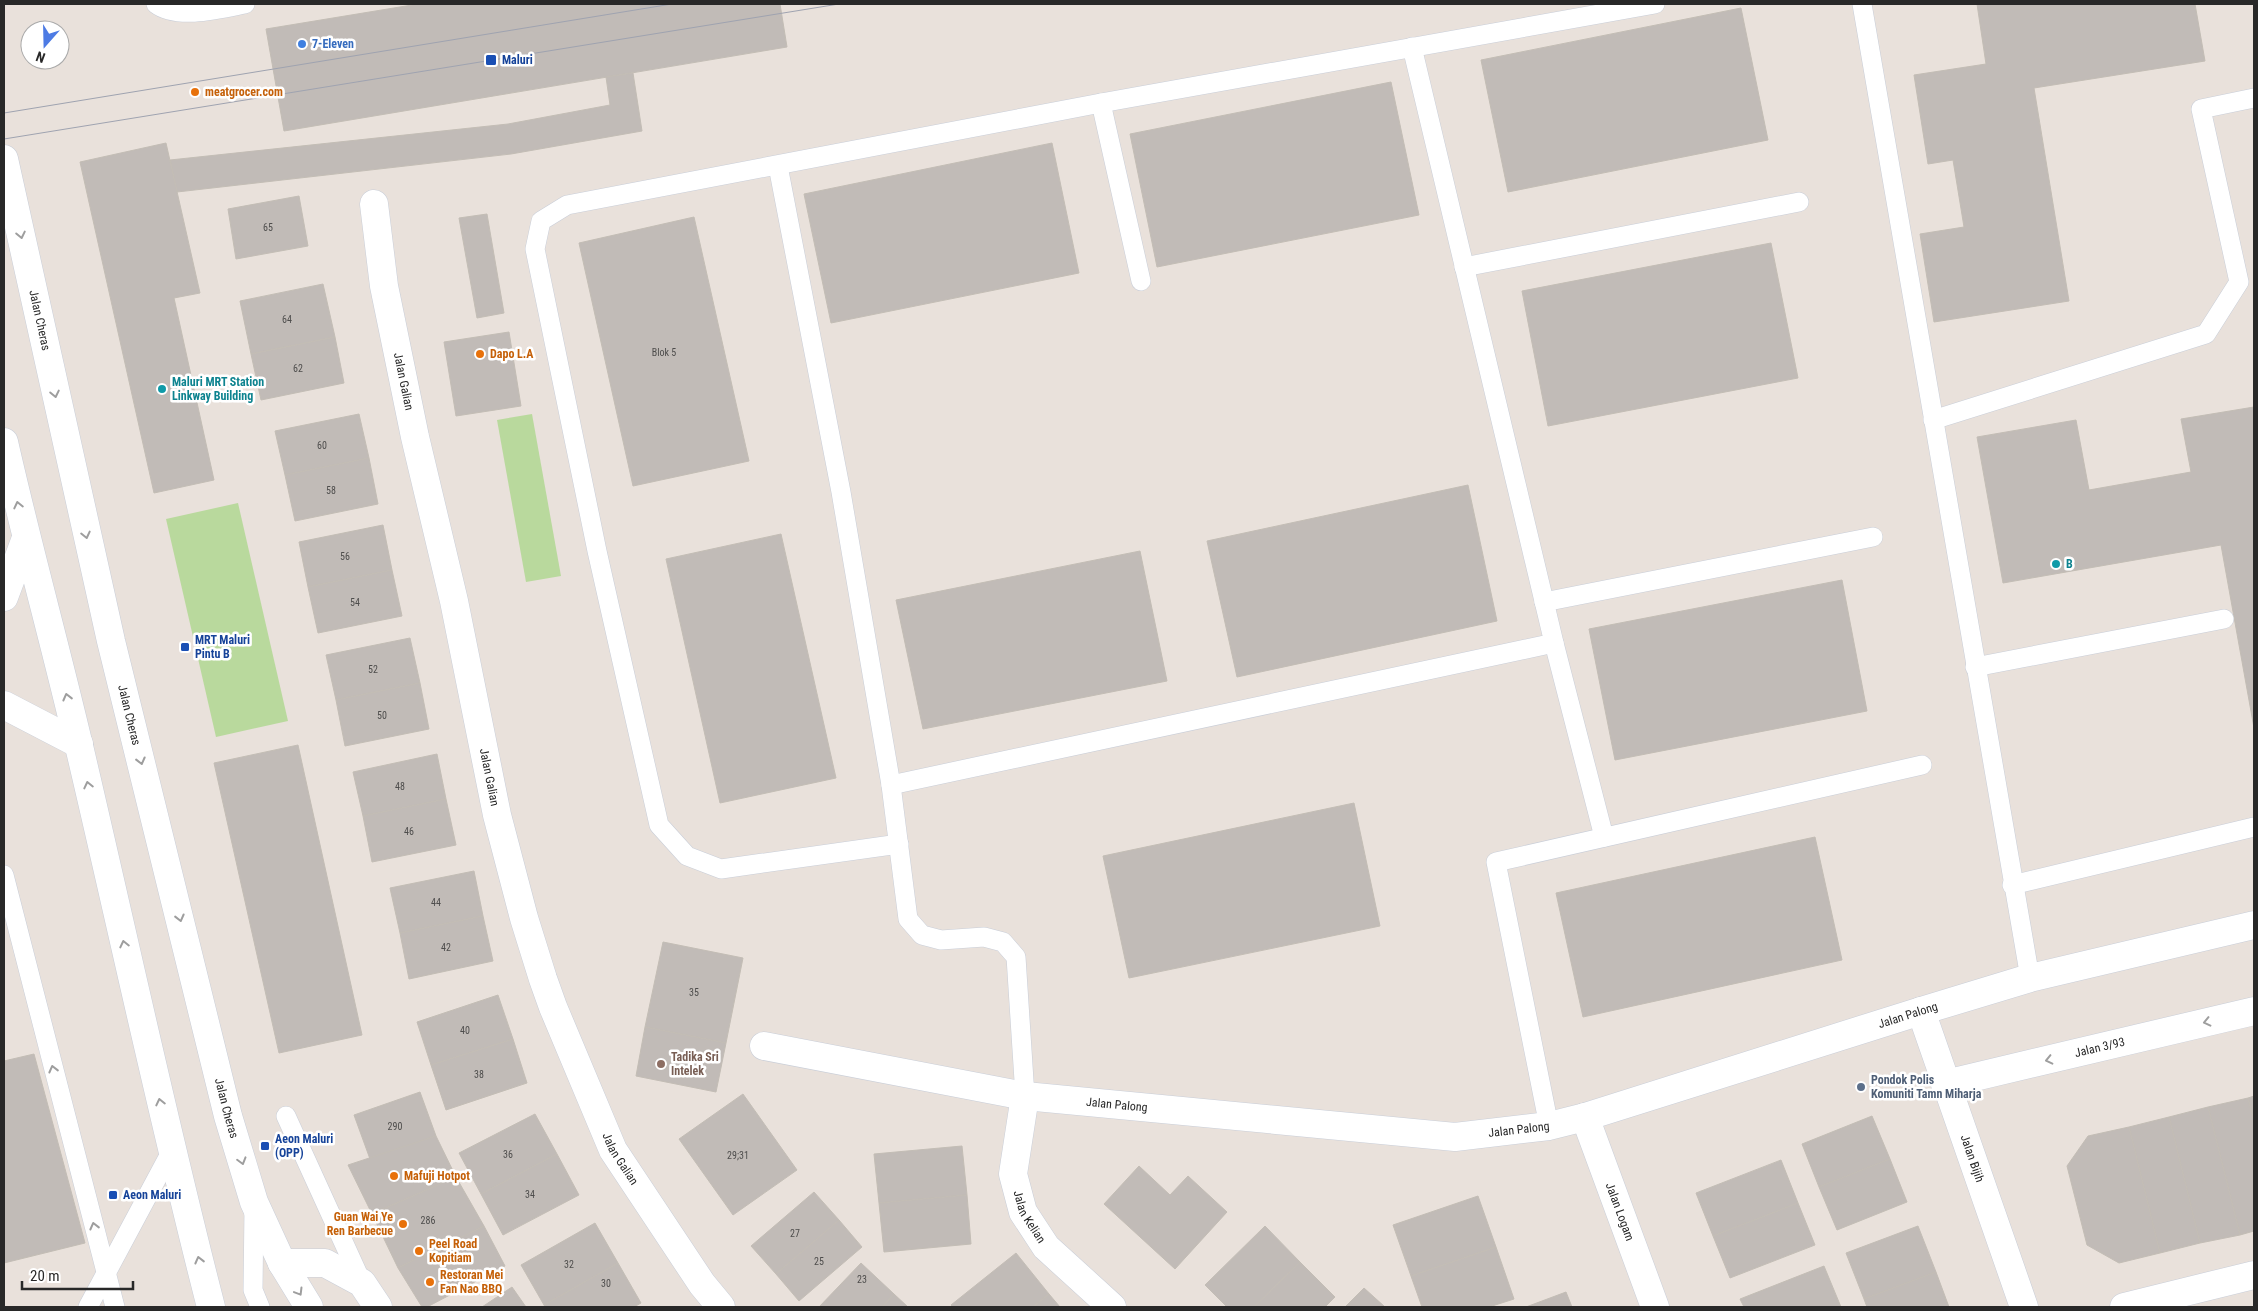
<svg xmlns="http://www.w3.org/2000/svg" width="2258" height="1311" viewBox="0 0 2258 1311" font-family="'Roboto Condensed',sans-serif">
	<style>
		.green { fill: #b9d99d }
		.building { fill: #c1bbb7; stroke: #c3bdb5 }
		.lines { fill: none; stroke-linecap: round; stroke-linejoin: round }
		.service-casing { stroke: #c9ced8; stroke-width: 20 }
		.minor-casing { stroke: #c9ced8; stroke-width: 29 }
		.tertiary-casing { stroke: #c9ced8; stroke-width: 29 }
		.secondary-casing { stroke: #c9ced8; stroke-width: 29 }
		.service { stroke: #fff; stroke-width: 19 }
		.minor { stroke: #fff; stroke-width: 28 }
		.tertiary { stroke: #fff; stroke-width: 28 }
		.secondary { stroke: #fff; stroke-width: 28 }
		.tram { stroke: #9fa3b0; stroke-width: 1 }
		.oneway { stroke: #9e9e9e }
		.shop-dot { fill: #3f7fe0; stroke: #fff; stroke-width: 2 }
		.transit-dot { fill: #1a4fb4; stroke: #fff; stroke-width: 2 }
		.food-dot { fill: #e8710a; stroke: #fff; stroke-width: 2 }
		.culture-dot { fill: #0f9aa8; stroke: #fff; stroke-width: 2 }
		.education-dot { fill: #8d6e63; stroke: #fff; stroke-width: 2 }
		.service-dot { fill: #5c6f8a; stroke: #fff; stroke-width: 2 }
		.labels { text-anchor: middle; stroke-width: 5; stroke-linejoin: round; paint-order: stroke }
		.number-label { font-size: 10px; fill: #4e4d4c }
		.shop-label { font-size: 12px; font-weight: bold; fill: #366cbe; stroke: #fff; text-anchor: start }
		.transit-label { font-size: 12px; font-weight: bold; fill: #164399; stroke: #fff; text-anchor: start }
		.food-label { font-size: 12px; font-weight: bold; fill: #c56008; stroke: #fff; text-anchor: start }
		.street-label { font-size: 12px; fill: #282828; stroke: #fff }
		.culture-label { font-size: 12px; font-weight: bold; fill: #0d838f; stroke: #fff; text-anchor: start }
		.education-label { font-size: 12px; font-weight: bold; fill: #785e54; stroke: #fff; text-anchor: start }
		.service-label { font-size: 12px; font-weight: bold; fill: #4e5e75; stroke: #fff; text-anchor: start }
	</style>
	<rect width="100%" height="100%" fill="#e9e1db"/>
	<!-- green -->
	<g class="green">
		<path d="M532 414 561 576 526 582 497 420Z"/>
		<path d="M238 503 288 721 216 737 166 519Z"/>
	</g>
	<!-- building -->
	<g class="building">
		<path d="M418 4H780L787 47 284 131 266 29Z"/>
		<path d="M1977 4H2195L2205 61 2034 88 2069 301 1934 322 1920 234 1964 227 1953 160 1928 164 1914 75 1986 64Z"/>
		<path d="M1741 8 1768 140 1508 192 1481 60Z"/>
		<path d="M633 73 642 131 511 154 177 192 170 160 508 124 610 105 606 77Z"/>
		<path d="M1391 82 1419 215 1157 267 1130 134Z"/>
		<path d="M166 143 200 293 174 298 214 480 154 493 80 162Z"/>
		<path d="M1052 143 1079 273 831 323 804 194Z"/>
		<path d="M299 196 308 246 236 259 228 209Z"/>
		<path d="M487 214 504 313 477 318 459 218Z"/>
		<path d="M694 217 749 461 633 486 579 243Z"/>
		<path d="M1771 243 1798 378 1548 426 1522 291Z"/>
		<path d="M323 284 335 337 251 354 240 301Z"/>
		<path d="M509 332 521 406 456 416 444 342Z"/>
		<path d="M335 337 344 383 261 400 251 354Z"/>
		<path d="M2254 407V728L2221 545 2003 583 1977 437 2076 420 2089 490 2191 472 2181 419Z"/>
		<path d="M359 414 369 458 285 475 275 431Z"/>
		<path d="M369 458 378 504 295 521 285 475Z"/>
		<path d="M1468 485 1497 621 1237 677 1207 541Z"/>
		<path d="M383 525 392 570 308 587 299 542Z"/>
		<path d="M781 534 836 778 720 803 666 559Z"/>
		<path d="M1140 551 1167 681 923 729 896 600Z"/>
		<path d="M392 570 402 616 318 633 308 587Z"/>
		<path d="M1842 580 1867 711 1615 760 1589 629Z"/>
		<path d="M410 638 420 683 336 700 326 655Z"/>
		<path d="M420 683 429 729 345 746 336 700Z"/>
		<path d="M298 745 362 1035 279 1053 214 763Z"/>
		<path d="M437 754 446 799 363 816 353 772Z"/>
		<path d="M446 799 456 845 372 862 363 816Z"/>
		<path d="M1354 803 1380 926 1129 978 1103 856Z"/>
		<path d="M1815 837 1842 960 1583 1017 1556 893Z"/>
		<path d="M474 871 483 916 400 933 390 888Z"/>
		<path d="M483 916 493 961 409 979 400 933Z"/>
		<path d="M663 942 743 958 726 1043 645 1027Z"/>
		<path d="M498 995 513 1039 431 1065 417 1022Z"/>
		<path d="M645 1027 726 1043 716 1092 636 1076Z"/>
		<path d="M513 1039 527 1083 446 1110 431 1065Z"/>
		<path d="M34 1054 85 1243 4 1263V1061Z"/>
		<path d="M420 1092 436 1136 370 1159 354 1115Z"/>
		<path d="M743 1094 797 1170 733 1215 679 1139Z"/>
		<path d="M2254 1096V1122L2248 1098Z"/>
		<path d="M2248 1098 2254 1122V1231L2240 1235 2208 1107Z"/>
		<path d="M2208 1107 2240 1235 2200 1243 2169 1117Z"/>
		<path d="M535 1114 557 1154 481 1194 459 1153Z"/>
		<path d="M1872 1116 1890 1159 1819 1187 1802 1144Z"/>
		<path d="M2169 1117 2200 1243 2160 1253 2129 1127Z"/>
		<path d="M2129 1127 2160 1253 2119 1263 2087 1245 2067 1166 2088 1136Z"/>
		<path d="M436 1136 456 1177 372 1214 348 1165Z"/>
		<path d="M962 1146 967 1195 879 1203 874 1154Z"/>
		<path d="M557 1154 579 1195 503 1235 481 1194Z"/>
		<path d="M1890 1159 1907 1202 1837 1230 1819 1187Z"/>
		<path d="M1781 1160 1798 1203 1713 1236 1696 1193Z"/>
		<path d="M1139 1166 1170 1195 1188 1176 1227 1212 1175 1269 1104 1204Z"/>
		<path d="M456 1177 484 1226 398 1268 372 1214Z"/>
		<path d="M814 1192 839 1220 776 1274 751 1246Z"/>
		<path d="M967 1195 971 1244 884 1252 879 1203Z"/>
		<path d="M1478 1196 1496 1247 1411 1276 1393 1225Z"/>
		<path d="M1798 1203 1815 1245 1730 1278 1713 1236Z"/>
		<path d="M839 1220 862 1247 799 1301 776 1274Z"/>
		<path d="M595 1223 618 1263 544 1305 521 1265Z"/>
		<path d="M484 1226 505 1266 427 1307H422L398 1268Z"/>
		<path d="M1265 1226 1300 1262 1254 1307H1227L1205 1285Z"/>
		<path d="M1918 1226 1936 1272 1864 1299 1846 1253Z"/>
		<path d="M1496 1247 1514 1299 1489 1307H1422L1411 1276Z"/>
		<path d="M1016 1253 1049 1294 1033 1307H953L951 1305Z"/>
		<path d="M1300 1262 1335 1297 1325 1307H1254Z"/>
		<path d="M618 1263 641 1303 634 1307H545L544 1305Z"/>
		<path d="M861 1263 894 1294 882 1307H819Z"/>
		<path d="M1824 1266 1841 1307H1744L1740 1299Z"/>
		<path d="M1936 1272 1949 1307H1867L1864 1299Z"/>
		<path d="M512 1287 526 1307H482Z"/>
		<path d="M1364 1288 1385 1307H1345Z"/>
		<path d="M1566 1292 1572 1307H1526Z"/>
		<path d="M894 1294 908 1307H882Z"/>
		<path d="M1049 1294 1060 1307H1033Z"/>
	</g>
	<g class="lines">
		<defs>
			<g id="service">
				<path d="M156 4C177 20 220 9 245 4"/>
				<path d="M1862 4 2030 978"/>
				<path d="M1101 103 1141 281"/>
				<path d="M778 166 841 492 891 785 908 919 922 935 941 940 984 937 1003 942 1016 957 1025 1096"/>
				<path d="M1464 267 1799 202"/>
				<path d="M1933 420 2206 334 2239 282 2201 109 2254 98"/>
				<path d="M1544 602 1873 537"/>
				<path d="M1554 643 1604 837"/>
				<path d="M1975 667 2224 619"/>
				<path d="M891 785 1554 643 1412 47"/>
				<path d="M899 844 721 869 687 856 659 825 597 551 535 249 541 221 567 205 1101 103 1655 4"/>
				<path d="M4 875 115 1307"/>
				<path d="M2012 885 2254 827"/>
				<path d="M286 1116 362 1283"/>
				<path d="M1549 1126 1496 862 1922 765"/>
				<path d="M254 1208 253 1290 260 1307"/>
				<path d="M88 1307 171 1152"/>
			</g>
			<g id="minor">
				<path id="s1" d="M374 204 384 286 415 437 454 601 497 815 524 918 543 979 553 1007 613 1150 702 1284 721 1307"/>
				<path id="s2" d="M1921 1011 2024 1307"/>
				<path id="s3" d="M764 1046 1025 1096 1455 1137 1549 1126 1585 1117 1921 1011 2030 978 2254 925"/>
				<path id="s4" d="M1945 1084 2254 1011"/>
				<path id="s5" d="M1025 1096 1013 1174 1023 1212 1046 1247 1112 1307"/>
				<path id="s6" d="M1585 1117 1655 1307"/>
				<path d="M282 1263H325L362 1283 378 1307"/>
				<path d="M2124 1307 2254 1275"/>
			</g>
			<g id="tertiary">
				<path d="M4 597 26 538"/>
				<path d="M4 705 79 744"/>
			</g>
			<g id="secondary">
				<path id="s7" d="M4 159 111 641 228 1116 254 1202 282 1263 309 1307"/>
				<path d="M4 442C27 544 55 644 79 746 123 933 163 1121 211 1307"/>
			</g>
		</defs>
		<!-- service casing -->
		<use href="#service" class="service-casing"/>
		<!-- minor casing -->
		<use href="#minor" class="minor-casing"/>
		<!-- tertiary casing -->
		<use href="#tertiary" class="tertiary-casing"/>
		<!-- secondary casing -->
		<use href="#secondary" class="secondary-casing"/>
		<!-- service -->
		<use href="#service" class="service"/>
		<!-- minor -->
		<use href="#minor" class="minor"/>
		<!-- tertiary -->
		<use href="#tertiary" class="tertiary"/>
		<!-- secondary -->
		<use href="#secondary" class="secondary"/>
		<!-- tram -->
		<g class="tram">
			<path d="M4 113 672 4"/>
			<path d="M4 139 839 4"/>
		</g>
	</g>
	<!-- one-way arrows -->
	<defs><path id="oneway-chevron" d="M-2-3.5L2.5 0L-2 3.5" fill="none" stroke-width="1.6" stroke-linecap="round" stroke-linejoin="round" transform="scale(1.25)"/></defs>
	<g class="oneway">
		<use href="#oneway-chevron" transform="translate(21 235) rotate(78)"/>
		<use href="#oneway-chevron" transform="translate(55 394) rotate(78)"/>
		<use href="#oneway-chevron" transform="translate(18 505) rotate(-103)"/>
		<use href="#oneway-chevron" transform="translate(86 535) rotate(77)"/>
		<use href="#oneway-chevron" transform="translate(67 697) rotate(-104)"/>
		<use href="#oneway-chevron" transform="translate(141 761) rotate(76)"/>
		<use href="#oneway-chevron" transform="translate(88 785) rotate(-103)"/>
		<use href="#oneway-chevron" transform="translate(180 918) rotate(76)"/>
		<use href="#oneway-chevron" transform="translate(124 944) rotate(-103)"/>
		<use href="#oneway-chevron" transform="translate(2207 1022) rotate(167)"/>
		<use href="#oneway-chevron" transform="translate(2049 1060) rotate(167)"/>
		<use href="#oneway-chevron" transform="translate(53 1069) rotate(-104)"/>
		<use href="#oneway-chevron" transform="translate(160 1102) rotate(-103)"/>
		<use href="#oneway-chevron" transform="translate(242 1161) rotate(74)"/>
		<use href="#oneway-chevron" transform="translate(94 1226) rotate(-104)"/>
		<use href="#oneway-chevron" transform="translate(199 1260) rotate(-104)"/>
		<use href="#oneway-chevron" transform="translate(299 1292) rotate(59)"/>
	</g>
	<!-- markers -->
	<circle class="shop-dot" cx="302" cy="44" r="5"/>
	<g class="transit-dot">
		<rect x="485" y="54" width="12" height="12" rx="2.5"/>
		<rect x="180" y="642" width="10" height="10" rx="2.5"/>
		<rect x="260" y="1141" width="10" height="10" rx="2.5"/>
		<rect x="108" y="1190" width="10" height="10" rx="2.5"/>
	</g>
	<g class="food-dot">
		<circle cx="195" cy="92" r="5"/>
		<circle cx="480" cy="354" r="5"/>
		<circle cx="394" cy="1176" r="5"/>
		<circle cx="403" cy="1224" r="5"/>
		<circle cx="419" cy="1251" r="5"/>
		<circle cx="430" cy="1282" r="5"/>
	</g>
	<g class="culture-dot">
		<circle cx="162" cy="389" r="5"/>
		<circle cx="2056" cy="564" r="5"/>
	</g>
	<circle class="education-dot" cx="661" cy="1064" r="5"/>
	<circle class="service-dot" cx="1861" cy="1087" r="5"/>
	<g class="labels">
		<!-- number labels -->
		<g class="number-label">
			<text x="268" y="231">65</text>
			<text x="287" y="323">64</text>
			<text x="664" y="356">Blok 5</text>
			<text x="298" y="372">62</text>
			<text x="322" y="449">60</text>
			<text x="331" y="494">58</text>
			<text x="345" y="560">56</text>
			<text x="355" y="606">54</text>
			<text x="373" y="673">52</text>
			<text x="382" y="719">50</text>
			<text x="400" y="790">48</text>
			<text x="409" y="835">46</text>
			<text x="436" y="906">44</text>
			<text x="446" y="951">42</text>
			<text x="694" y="996">35</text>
			<text x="465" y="1034">40</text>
			<text x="479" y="1078">38</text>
			<text x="395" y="1130">290</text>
			<text x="508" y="1158">36</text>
			<text x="738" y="1159">29;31</text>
			<text x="530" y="1198">34</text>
			<text x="428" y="1224">286</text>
			<text x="795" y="1237">27</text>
			<text x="819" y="1265">25</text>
			<text x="569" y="1268">32</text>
			<text x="862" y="1283">23</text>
			<text x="606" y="1287">30</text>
		</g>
		<!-- shop labels -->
		<g class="shop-label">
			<text x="312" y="48">7-Eleven</text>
		</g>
		<!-- transit labels -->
		<g class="transit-label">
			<text x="502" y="64">Maluri</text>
			<text x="195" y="644">MRT Maluri<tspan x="195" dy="14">Pintu B</tspan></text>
			<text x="275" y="1143">Aeon Maluri<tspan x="275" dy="14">(OPP)</tspan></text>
			<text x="123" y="1199">Aeon Maluri</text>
		</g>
		<!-- food labels -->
		<g class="food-label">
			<text x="205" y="96">meatgrocer.com</text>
			<text x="490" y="358">Dapo L.A</text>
			<text x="404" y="1180">Mafuji Hotpot</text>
			<text x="393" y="1221" text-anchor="end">Guan Wai Ye<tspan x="393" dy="14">Ren Barbecue</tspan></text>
			<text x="429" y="1248">Peel Road<tspan x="429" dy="14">Kopitiam</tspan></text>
			<text x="440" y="1279">Restoran Mei<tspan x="440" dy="14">Fan Nao BBQ</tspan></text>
		</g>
		<!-- street labels -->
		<g class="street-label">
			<text dy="4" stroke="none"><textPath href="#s7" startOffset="165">Jalan Cheras</textPath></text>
			<text dy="4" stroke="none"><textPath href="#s1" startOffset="180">Jalan Galian</textPath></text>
			<text dy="4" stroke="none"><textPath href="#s7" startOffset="570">Jalan Cheras</textPath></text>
			<text dy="4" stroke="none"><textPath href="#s1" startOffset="585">Jalan Galian</textPath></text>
			<text dy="4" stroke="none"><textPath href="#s3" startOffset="1168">Jalan Palong</textPath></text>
			<text dy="4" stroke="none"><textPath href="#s4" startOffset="159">Jalan 3/93</textPath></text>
			<text dy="4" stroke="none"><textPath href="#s3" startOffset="358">Jalan Palong</textPath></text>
			<text dy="4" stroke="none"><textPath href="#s7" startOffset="975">Jalan Cheras</textPath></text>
			<text dy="4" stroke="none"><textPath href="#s3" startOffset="762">Jalan Palong</textPath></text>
			<text dy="4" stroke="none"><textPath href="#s1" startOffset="990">Jalan Galian</textPath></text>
			<text dy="4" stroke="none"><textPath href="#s2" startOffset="156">Jalan Bijih</textPath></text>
			<text dy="4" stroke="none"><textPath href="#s6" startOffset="101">Jalan Logam</textPath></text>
			<text dy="4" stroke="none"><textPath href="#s5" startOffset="125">Jalan Kelian</textPath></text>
		</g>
		<!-- culture labels -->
		<g class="culture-label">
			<text x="172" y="386">Maluri MRT Station<tspan x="172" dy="14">Linkway Building</tspan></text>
			<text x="2066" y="568">B</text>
		</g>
		<!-- education labels -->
		<g class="education-label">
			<text x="671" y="1061">Tadika Sri<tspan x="671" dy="14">Intelek</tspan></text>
		</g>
		<!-- service labels -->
		<g class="service-label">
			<text x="1871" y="1084">Pondok Polis<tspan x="1871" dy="14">Komuniti Tamn Miharja</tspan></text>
		</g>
	</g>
	<!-- border -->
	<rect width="2258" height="1311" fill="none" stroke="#282828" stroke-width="10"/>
	<!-- north arrow -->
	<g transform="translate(45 45) rotate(200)"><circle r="24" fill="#ffffff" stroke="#a9a9a9"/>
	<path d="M0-4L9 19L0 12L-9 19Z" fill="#4d7be4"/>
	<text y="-8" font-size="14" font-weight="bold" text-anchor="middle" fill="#282828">N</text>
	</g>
	<!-- scale -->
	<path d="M22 1281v8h111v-8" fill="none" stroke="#282828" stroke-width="2.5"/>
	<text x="30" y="1281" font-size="15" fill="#282828" stroke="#ffffff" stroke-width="4" paint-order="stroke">20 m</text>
</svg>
